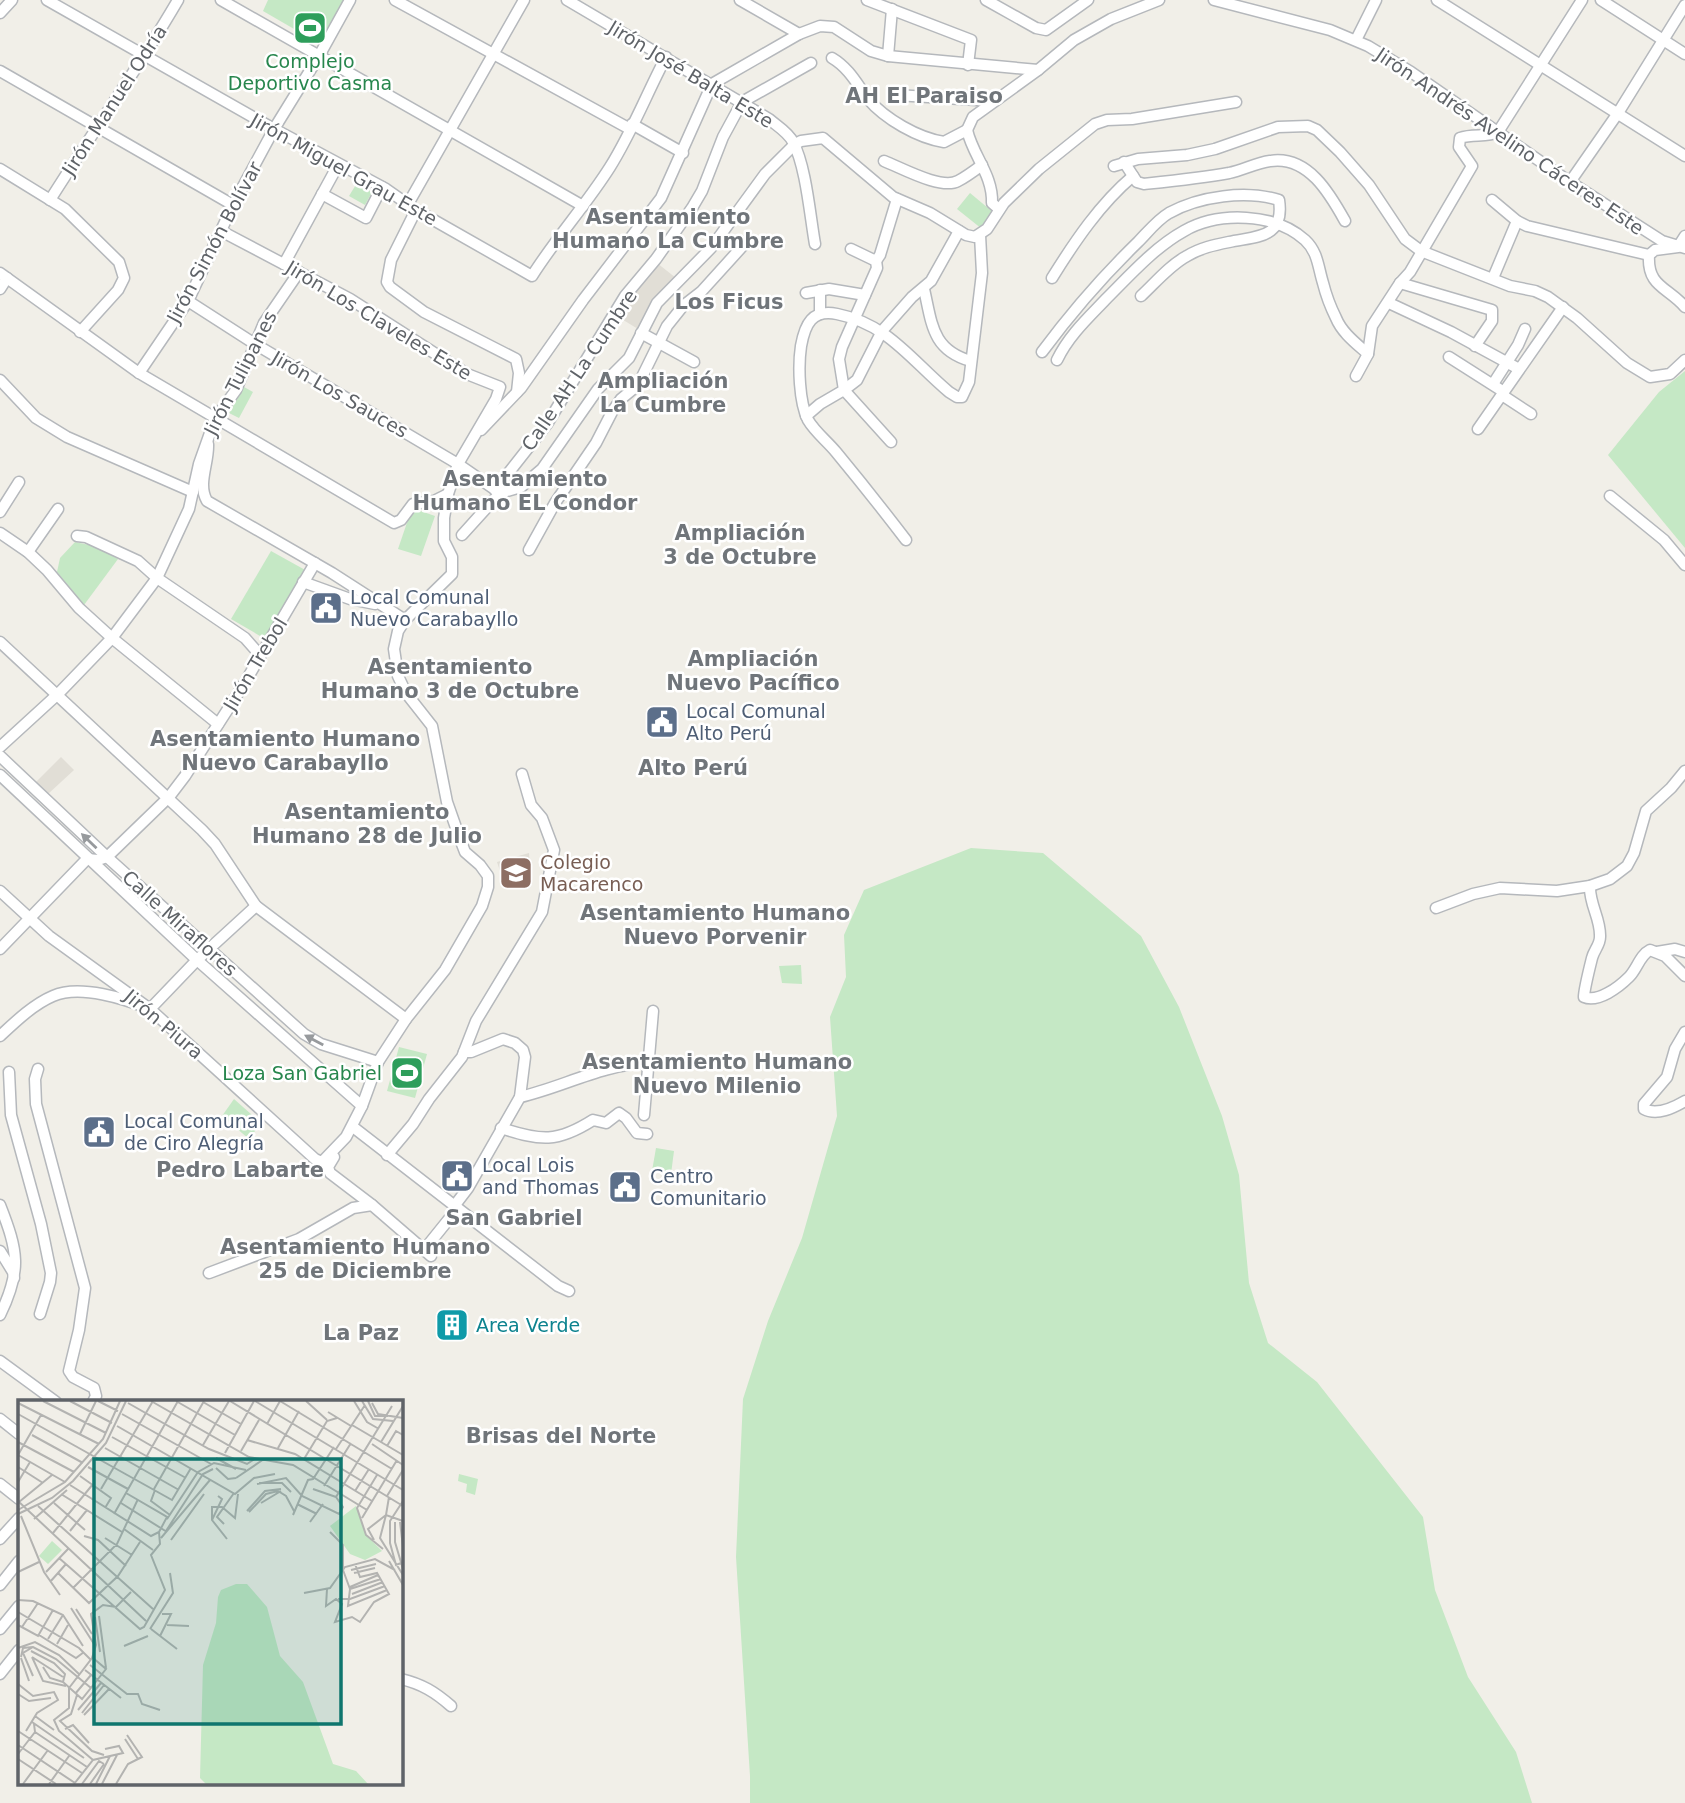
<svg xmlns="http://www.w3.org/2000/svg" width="1685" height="1803" viewBox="0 0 1685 1803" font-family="'DejaVu Sans',sans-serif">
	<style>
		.education { fill: #e1ded6 }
		.green { fill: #c5e8c5 }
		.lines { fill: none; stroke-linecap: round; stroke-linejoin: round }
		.minor-casing { stroke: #b5b8bc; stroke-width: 13 }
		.minor { stroke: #fff; stroke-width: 10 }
		.oneway { fill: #979a9d }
		.labels { text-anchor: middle; stroke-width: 5; stroke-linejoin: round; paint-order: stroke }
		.leisure-label { font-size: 19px; fill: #27864d; stroke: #fff }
		.street-label { font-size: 19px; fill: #5f6368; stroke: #fff }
		.service-label { font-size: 19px; fill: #4e5e75; stroke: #fff; text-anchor: start }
		.education-label { font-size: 19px; fill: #785e54; stroke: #fff; text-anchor: start }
		.culture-label { font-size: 19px; fill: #0d838f; stroke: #fff; text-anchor: start }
		.neighbourhood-label { font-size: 21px; font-weight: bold; fill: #70757a; stroke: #fff }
		.inset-road { fill: none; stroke: #b3b3b1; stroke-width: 2 }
		.view { fill: #0f766e; fill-opacity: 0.15; stroke: #0f766e; stroke-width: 3.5 }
		.inset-edge { fill: none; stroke: #5f6368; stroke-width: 3.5 }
	</style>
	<rect width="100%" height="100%" fill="#f1efe8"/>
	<!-- education -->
	<g class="education">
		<path d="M657 263 676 278 653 303 638 329 615 315Z"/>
		<path d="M61 757 74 770 48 794 35 783Z"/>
		<path d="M529 853 531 884 505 886 497 862Z"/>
	</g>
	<!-- green -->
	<g class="green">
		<path d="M268 0H345L320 44 263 11Z"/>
		<path d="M357 183 372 192 365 205 349 196Z"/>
		<path d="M970 193 994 213 982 229 957 209Z"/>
		<path d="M1685 371V548L1608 455 1659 392Z"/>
		<path d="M244 387 253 392 239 418 229 413Z"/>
		<path d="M412 508 435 516 421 556 398 549Z"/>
		<path d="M75 542 94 546 118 559 84 605 57 572 60 558Z"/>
		<path d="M271 551 307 571 267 640 231 619Z"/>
		<path d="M971 848 1043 853 1141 936 1179 1007 1222 1116 1239 1175 1249 1283 1268 1343 1317 1382 1423 1517 1435 1590 1468 1677 1516 1752 1532 1803H750V1776L736 1557 743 1399 768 1321 802 1238 837 1116 830 1017 846 977 844 935 864 890Z"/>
		<path d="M801 965 802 984 782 983 779 966Z"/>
		<path d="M399 1047 427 1054 415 1098 387 1091Z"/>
		<path d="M234 1099 261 1123 249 1139 222 1116Z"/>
		<path d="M656 1148 674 1151 671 1174 652 1171Z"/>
		<path d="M459 1474 478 1479 475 1495 466 1492 467 1484 458 1481Z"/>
	</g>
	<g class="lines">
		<defs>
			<g id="minor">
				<path d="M47 0 274 129 386 189 416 210 532 276C556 238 586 205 610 167 632 132 647 93 666 57"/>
				<path d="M221 0 583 206"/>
				<path d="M395 0 630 129"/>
				<path d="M567 0 769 119C777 126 788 132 793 142 806 166 810 216 815 244"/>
				<path d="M740 0 799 34"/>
				<path d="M867 0 971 40 968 65"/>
				<path d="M986 0 1036 28 1046 30 1088 0"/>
				<path d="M1214 0 1330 30 1368 46 1411 72 1570 182 1662 241 1685 248"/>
				<path d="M1437 0 1685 156"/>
				<path d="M1601 0 1685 54"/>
				<path d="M0 13 12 0"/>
				<path d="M1356 40 1376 0"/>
				<path d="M888 56 892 9"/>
				<path d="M832 58C849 68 857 84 868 99 885 119 918 138 944 142L967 130"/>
				<path d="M0 71 233 205"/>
				<path d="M896 95 993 101"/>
				<path d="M632 124 683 153"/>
				<path d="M967 130 973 117 1038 70 1074 40 1111 19 1159 0"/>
				<path d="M967 130C973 156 993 175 992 203L999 209"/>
				<path d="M884 161C902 168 941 190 958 181 966 177 974 171 982 165"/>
				<path d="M1124 162 1137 182 1144 184C1172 181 1201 178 1229 173 1243 170 1256 163 1270 161 1308 155 1330 194 1345 221"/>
				<path d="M1114 166 1138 159 1187 155 1215 149 1278 127 1308 126 1317 130 1340 152 1369 185 1405 239 1421 251 1510 286 1535 291 1548 297 1577 318 1627 363 1650 377 1670 374 1685 360"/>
				<path d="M0 169 65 209 119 262 124 278 118 290 80 332"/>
				<path d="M1570 182 1618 113 1685 5"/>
				<path d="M322 194 366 218 382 187"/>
				<path d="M50 200C92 133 138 69 178 0"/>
				<path d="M1492 200 1517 221 1527 226 1649 255"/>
				<path d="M408 204 524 0"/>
				<path d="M416 210 391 260 387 282 390 287 424 312 516 359 519 373 517 392"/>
				<path d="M1685 236 1678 247 1655 250 1649 255C1647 287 1668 287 1685 307"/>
				<path d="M876 261 880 255 897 199"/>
				<path d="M284 264 338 165"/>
				<path d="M0 273 139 373 394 523 401 520 413 504 434 501 448 494"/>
				<path d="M1052 278C1075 241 1100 204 1133 176"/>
				<path d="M1493 278 1517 221"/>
				<path d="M1400 283 1492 310V321L1475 346"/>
				<path d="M0 289 7 278"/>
				<path d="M924 289C932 324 932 350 971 361"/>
				<path d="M806 293 829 289 865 295"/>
				<path d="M188 301 255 344 458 464 500 493"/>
				<path d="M1389 303 1451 332 1519 369"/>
				<path d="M820 314V290"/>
				<path d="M641 333 694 362"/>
				<path d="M1042 352C1071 313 1103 276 1138 242 1147 233 1157 220 1169 213 1200 196 1246 190 1279 200 1285 239 1256 236 1229 242 1214 245 1200 248 1187 256 1170 265 1155 283 1141 296"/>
				<path d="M1449 357 1504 392"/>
				<path d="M1057 360C1069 335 1089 317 1107 298 1130 275 1155 247 1184 231 1219 211 1275 213 1305 240 1318 252 1318 267 1323 283 1326 295 1331 308 1336 318 1342 333 1357 344 1368 354"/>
				<path d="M139 373 188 301 233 205 274 129 319 56 350 0"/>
				<path d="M1356 376 1368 354 1372 326 1400 283 1410 272 1472 166 1459 147 1460 138C1473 133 1486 138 1498 132L1582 0"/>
				<path d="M0 380 36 418 67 437 193 492"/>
				<path d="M1493 384 1518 345 1525 329"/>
				<path d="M1502 395 1531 414"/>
				<path d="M806 416 820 404 844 390 839 359 842 347 877 268 876 261 851 249"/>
				<path d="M1478 429 1563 307"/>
				<path d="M481 430 521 388 583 300 661 198 712 84 799 34 820 26 834 27 871 51 888 56 1038 70"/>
				<path d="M891 442 844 390 857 380 882 331 912 297 931 281 959 231"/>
				<path d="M208 444C209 463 197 484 207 501L332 573 405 620"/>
				<path d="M495 490 547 424 625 296 656 259 692 208 702 191 723 137 742 102 811 63"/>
				<path d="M1610 496 1664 540 1685 565"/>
				<path d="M0 512 19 482"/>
				<path d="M0 533 28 552 47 570 79 608 112 638 218 724"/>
				<path d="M462 535 500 493 521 487 542 469 598 389 629 358 657 303 711 248 765 174 795 144 801 141 823 138 893 197 930 213 966 235 975 237 987 229 1004 203 1039 169 1095 124 1107 120 1132 119 1236 102"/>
				<path d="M77 536 86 537 138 561 157 578 245 638 260 655"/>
				<path d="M906 540C883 510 860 481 836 452 827 441 815 432 808 420 799 402 798 366 801 346 805 324 812 309 837 314 888 324 911 360 949 392L957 397H962L969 382 982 273 980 235"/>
				<path d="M529 550 555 503 596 443 612 412 621 399 638 385 667 326 683 306 701 292 749 239"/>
				<path d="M28 552 58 509"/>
				<path d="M303 582 350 599 375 604"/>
				<path d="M0 642 202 830 215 844 256 906 406 1019"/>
				<path d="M0 747 58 694 112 638 157 578 189 509 199 464 215 419 236 390 264 323 299 272"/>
				<path d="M0 756 107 857 304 1034 321 1044 378 1062"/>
				<path d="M0 775 197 960 362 1106"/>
				<path d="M1590 886C1589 904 1601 919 1600 937 1600 945 1594 950 1592 958 1590 966 1584 990 1584 997 1598 1003 1619 987 1629 977 1637 969 1640 955 1650 950L1665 956 1685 976"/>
				<path d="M0 891 49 936 150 1009 315 1159 322 1162 346 1137 362 1106 378 1062 406 1019 445 970 482 906 488 887V876L480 865 465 852 460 839 447 802 432 726 406 693 398 676 394 649 398 631 405 620 452 574V557L444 541V518L448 494 458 464 496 399 500 387 467 374 350 299 221 231"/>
				<path d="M1436 908 1473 894 1500 888 1557 891 1590 886 1610 879 1627 866 1634 853 1646 811 1671 788 1685 771"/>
				<path d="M0 949 87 859 98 860 107 857 169 797 185 776 244 684 315 563"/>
				<path d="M1657 952 1675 949 1685 952"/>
				<path d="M1685 1032 1675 1049 1667 1077 1644 1104V1109C1657 1116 1673 1108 1685 1101"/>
				<path d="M0 1036C16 1021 34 1004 53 996 80 984 126 999 150 1009L197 960 256 906"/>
				<path d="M38 1069 35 1079 36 1104 85 1288 79 1330 69 1371 73 1377 94 1388 96 1396 93 1402"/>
				<path d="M9 1072 11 1115 41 1224 51 1273 50 1282 40 1314"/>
				<path d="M520 1097C563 1087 603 1064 648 1063"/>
				<path d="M644 1115 653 1011"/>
				<path d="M353 1127 558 1286 569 1291"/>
				<path d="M501 1128C541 1141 557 1143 593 1120L606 1123 619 1113 626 1118 637 1133 647 1134"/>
				<path d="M387 1155 413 1124 429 1099 462 1057 476 1021 542 912 554 850 542 818 531 805 522 774"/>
				<path d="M334 1157 328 1167 330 1173 372 1205 431 1256"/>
				<path d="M0 1205C18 1251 22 1270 0 1315"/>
				<path d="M455 1205 468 1188 520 1097 525 1057 523 1050 515 1043 503 1039 471 1052H464"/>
				<path d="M424 1250 457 1209"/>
				<path d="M0 1251 13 1272 14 1278"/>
				<path d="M209 1273 299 1239 353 1208 372 1205"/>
				<path d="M0 1361 56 1402"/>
				<path d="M0 1419 19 1434"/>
				<path d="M0 1484 19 1499"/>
				<path d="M0 1539 19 1518"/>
				<path d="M0 1585 19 1561"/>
				<path d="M0 1629 19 1606"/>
				<path d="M0 1674 19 1650"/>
				<path d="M401 1679C422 1684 435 1692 451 1706"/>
			</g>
		</defs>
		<!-- minor casing -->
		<use href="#minor" class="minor-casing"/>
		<!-- minor -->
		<use href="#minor" class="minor"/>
	</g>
	<!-- one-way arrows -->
	<defs><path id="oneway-solid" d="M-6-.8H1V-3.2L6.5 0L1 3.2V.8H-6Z" transform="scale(1.75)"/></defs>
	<g class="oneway">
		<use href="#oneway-solid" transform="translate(89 841) rotate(-136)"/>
		<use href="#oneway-solid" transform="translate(314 1040) rotate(-152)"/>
	</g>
	<!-- icons -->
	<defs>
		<symbol id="stadium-square" viewBox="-11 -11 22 22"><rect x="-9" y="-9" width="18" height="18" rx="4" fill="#2e9e5b" stroke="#fff"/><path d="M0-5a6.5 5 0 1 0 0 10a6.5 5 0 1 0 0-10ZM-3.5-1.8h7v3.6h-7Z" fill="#fff"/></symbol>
		<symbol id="civic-square" viewBox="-11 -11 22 22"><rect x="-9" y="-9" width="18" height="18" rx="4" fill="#5c6f8a" stroke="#fff"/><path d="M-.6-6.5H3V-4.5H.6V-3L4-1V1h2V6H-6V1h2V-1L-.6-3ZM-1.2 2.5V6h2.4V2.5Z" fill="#fff"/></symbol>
		<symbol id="school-square" viewBox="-11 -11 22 22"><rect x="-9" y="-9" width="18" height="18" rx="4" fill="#8d6e63" stroke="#fff"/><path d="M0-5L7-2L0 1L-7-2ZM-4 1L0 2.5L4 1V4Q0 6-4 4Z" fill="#fff"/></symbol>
		<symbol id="building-square" viewBox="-11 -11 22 22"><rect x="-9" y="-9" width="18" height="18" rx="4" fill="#0f9aa8" stroke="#fff"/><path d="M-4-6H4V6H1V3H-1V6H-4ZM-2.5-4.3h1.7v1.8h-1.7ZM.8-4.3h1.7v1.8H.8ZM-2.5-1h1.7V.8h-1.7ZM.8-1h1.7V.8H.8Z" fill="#fff"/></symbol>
	</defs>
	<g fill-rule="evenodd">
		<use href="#stadium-square" x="291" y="9" width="38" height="38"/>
		<use href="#civic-square" x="307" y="589" width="38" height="38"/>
		<use href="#civic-square" x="643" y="703" width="38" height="38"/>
		<use href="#school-square" x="497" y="854" width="38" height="38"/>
		<use href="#stadium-square" x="388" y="1054" width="38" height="38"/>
		<use href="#civic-square" x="80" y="1113" width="38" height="38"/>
		<use href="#civic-square" x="438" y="1157" width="38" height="38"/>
		<use href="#civic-square" x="606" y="1168" width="38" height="38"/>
		<use href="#building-square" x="433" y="1306" width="38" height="38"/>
	</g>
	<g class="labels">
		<!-- leisure labels -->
		<g class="leisure-label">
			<text x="310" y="68">Complejo<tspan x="310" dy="22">Deportivo Casma</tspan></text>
			<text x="382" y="1080" text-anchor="end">Loza San Gabriel</text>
		</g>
		<!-- street labels -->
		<g class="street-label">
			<text transform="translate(691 74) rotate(31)" y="7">Jirón José Balta Este</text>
			<text transform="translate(114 100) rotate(-57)" y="7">Jirón Manuel Odría</text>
			<text transform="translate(1510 141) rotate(34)" y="7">Jirón Andrés Avelino Cáceres Este</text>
			<text transform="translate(344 169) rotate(29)" y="7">Jirón Miguel Grau Este</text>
			<text transform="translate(214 242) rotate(-62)" y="7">Jirón Simón Bolívar</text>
			<text transform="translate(379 320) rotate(31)" y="7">Jirón Los Claveles Este</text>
			<text transform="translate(579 370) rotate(-56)" y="7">Calle AH La Cumbre</text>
			<text transform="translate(240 373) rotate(-63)" y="7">Jirón Tulipanes</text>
			<text transform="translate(340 394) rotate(30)" y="7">Jirón Los Sauces</text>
			<text transform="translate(255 664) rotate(-59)" y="7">Jirón Trebol</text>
			<text transform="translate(180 923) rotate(42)" y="7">Calle Miraflores</text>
			<text transform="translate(164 1024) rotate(40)" y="7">Jirón Piura</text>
		</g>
		<!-- service labels -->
		<g class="service-label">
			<text x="350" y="604">Local Comunal<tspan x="350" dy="22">Nuevo Carabayllo</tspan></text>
			<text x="686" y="718">Local Comunal<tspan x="686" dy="22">Alto Perú</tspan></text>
			<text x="124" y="1128">Local Comunal<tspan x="124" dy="22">de Ciro Alegría</tspan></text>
			<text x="482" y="1172">Local Lois<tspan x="482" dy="22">and Thomas</tspan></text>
			<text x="650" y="1183">Centro<tspan x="650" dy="22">Comunitario</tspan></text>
		</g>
		<!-- education labels -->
		<g class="education-label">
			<text x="540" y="869">Colegio<tspan x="540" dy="22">Macarenco</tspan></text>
		</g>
		<!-- culture labels -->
		<g class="culture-label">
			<text x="476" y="1332">Area Verde</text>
		</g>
		<!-- neighbourhood labels -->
		<g class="neighbourhood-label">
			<text x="924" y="103">AH El Paraiso</text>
			<text x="668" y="224">Asentamiento<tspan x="668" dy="24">Humano La Cumbre</tspan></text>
			<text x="729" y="309">Los Ficus</text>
			<text x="663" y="388">Ampliación<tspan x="663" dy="24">La Cumbre</tspan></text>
			<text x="525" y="486">Asentamiento<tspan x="525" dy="24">Humano EL Condor</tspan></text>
			<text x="740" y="540">Ampliación<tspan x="740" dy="24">3 de Octubre</tspan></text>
			<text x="753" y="666">Ampliación<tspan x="753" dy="24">Nuevo Pacífico</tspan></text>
			<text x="450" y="674">Asentamiento<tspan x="450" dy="24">Humano 3 de Octubre</tspan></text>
			<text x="285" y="746">Asentamiento Humano<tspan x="285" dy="24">Nuevo Carabayllo</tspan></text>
			<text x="693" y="775">Alto Perú</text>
			<text x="367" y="819">Asentamiento<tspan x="367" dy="24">Humano 28 de Julio</tspan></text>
			<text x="715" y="920">Asentamiento Humano<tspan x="715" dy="24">Nuevo Porvenir</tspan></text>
			<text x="717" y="1069">Asentamiento Humano<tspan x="717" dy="24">Nuevo Milenio</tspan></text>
			<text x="240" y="1177">Pedro Labarte</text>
			<text x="514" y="1225">San Gabriel</text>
			<text x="355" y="1254">Asentamiento Humano<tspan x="355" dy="24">25 de Diciembre</tspan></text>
			<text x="361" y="1340">La Paz</text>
			<text x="561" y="1443">Brisas del Norte</text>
		</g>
	</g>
	<!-- overview -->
	<g transform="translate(18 1400)">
		<rect width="385" height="385" fill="#f1efe8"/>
		<path d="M338 106 348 135 364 151 347 160 332 154 312 126ZM34 141 44 150 30 164 21 156ZM218 184H229L249 207 262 256 285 282 315 364 338 371 350 384H188L182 378 185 265 198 223 200 197 203 190Z" fill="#c5e8c5"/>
		<path class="inset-road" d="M25 1 88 33M52 1 94 23M80 1 100 11M133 1 231 57 275 65 349 110M158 1 217 35M212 1 385 106M237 1 385 90M262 1 374 69M288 1 309 20M336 1 349 22 361 29M344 1 355 19 375 21M350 1 357 16H370M185 2 223 24M0 3 81 44M110 3 191 49 229 64 238 58M354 3 360 14 385 18M310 12 333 26M0 14 154 100 173 68M104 14 193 64M249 24 262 1M334 25 385 55M99 26 217 94 236 78 257 74M62 34 78 1M14 35 65 63M94 37 168 78M229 40 277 54 354 101M0 42 56 72M363 42 385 6M354 44 385 65M185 45 211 1M369 46 378 31 385 35M87 48 161 90M260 48 281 11M318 49 347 5M223 51 241 20M207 53 236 1M0 55 47 82M0 55 23 15M198 58 218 69M286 59 309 21 319 18M0 67 25 83M70 67 110 89M198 68 210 79 218 78M359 75 339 108 348 135 365 149M62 76 93 98 87 108M218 78 246 59M0 82 12 62M241 83H264L273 92M239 84 268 78 284 96 321 114 325 107 318 97 374 6M52 85 133 136 141 132M306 86 333 43M83 89 135 1M136 89 186 1M295 89 318 97M137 90 133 101 152 115M337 91 351 69M43 94 104 132M369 96 385 70M0 101 128 221M1 102 34 75M36 103 67 130M103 103 149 132M243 103 263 91M279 104 299 114M20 106 135 209M0 110 47 82 85 39 102 1M229 111 247 91 263 89M231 112 248 94 260 91 268 96 276 111M0 114 34 98 55 81 88 43 108 1M96 114 160 1M275 115 290 80 295 79 316 47M3 116 26 172 42 195M344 118 379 60M16 119 49 90M149 119 180 72 196 63 228 70M194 120 204 99 200 96M385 121 368 115 362 138 385 175M292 122 305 104M377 122V142L385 169M382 122 385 147M206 124 199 117 216 93M106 129 135 150M52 131 69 110M148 131 185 74 195 69M312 132 325 145V169M35 133 75 84M66 136 80 140 108 166M87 138 114 155M143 138 192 80M209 139 194 120V107H204L217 118 220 94M153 140 186 94M356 140 350 129 368 115 371 97M41 158 122 229 126 227 147 190 133 155 142 144 141 132 149 117 108 93M371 161 385 185M383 163 378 165 372 143V121L385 101M325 170 332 189 330 206 369 190M333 170 358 164M0 172 21 162M28 172 50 149M40 173 71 203 100 176 122 142M336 173 357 168M32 182 48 164M332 187 360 175M55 188 99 144 120 99M309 189 308 206 318 199 324 204 317 222 334 217 342 222 356 202 371 194 359 173 342 177 337 164M332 189 363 179M286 193 312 188 327 167 357 159 377 170M334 194 365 182M320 199H332L367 186M0 200 15 201 45 215 65 246M53 208 76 244M58 209 74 234M0 212 61 248 73 260M81 216 88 268M77 217 82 252M0 225 20 236 35 210M149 225 171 226M4 227 20 203M132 229 155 193 152 173M133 229 159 249M21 235 58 258 66 252M142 236 153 214H144M30 239 45 215M39 244 50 225M106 246 130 236M15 247 5 253 15 276M0 248 17 242 41 255 62 275M13 251 36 263 47 274 45 282 64 299 88 269 75 258M3 257 5 248 15 247 38 259 73 288M14 257 25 281 48 286M14 257 45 277M3 258 11 281M72 265 109 294H120L124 304 142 310M25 267 32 278 45 282M67 270 103 298M0 284 15 296 36 292 40 300 19 313 8 331M0 294 11 301 33 298M57 294 73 275M59 295 53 314 42 321 74 351 86 355M60 310 83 283M64 313 86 285M66 315 91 289M17 316 36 330M14 322 66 358M47 329 55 325 71 343M0 331 64 373M17 332 69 367M109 335 124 357 120 359M0 345 57 383M0 354 17 332 16 324M0 359 38 384M75 360 41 331 36 320 51 308V288L74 258 78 245 73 214 85 205 98 207 113 192M5 384 30 350M31 384 51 356M56 384 75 360 105 353 101 346 87 349M64 384 81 361 86 364M72 384 86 364M78 384 92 356M84 384 99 355M98 384 110 364 120 359 107 339"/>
		<path class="view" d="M76 59H323V324H76Z"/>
		<rect width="385" height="385" class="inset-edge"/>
	</g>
</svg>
